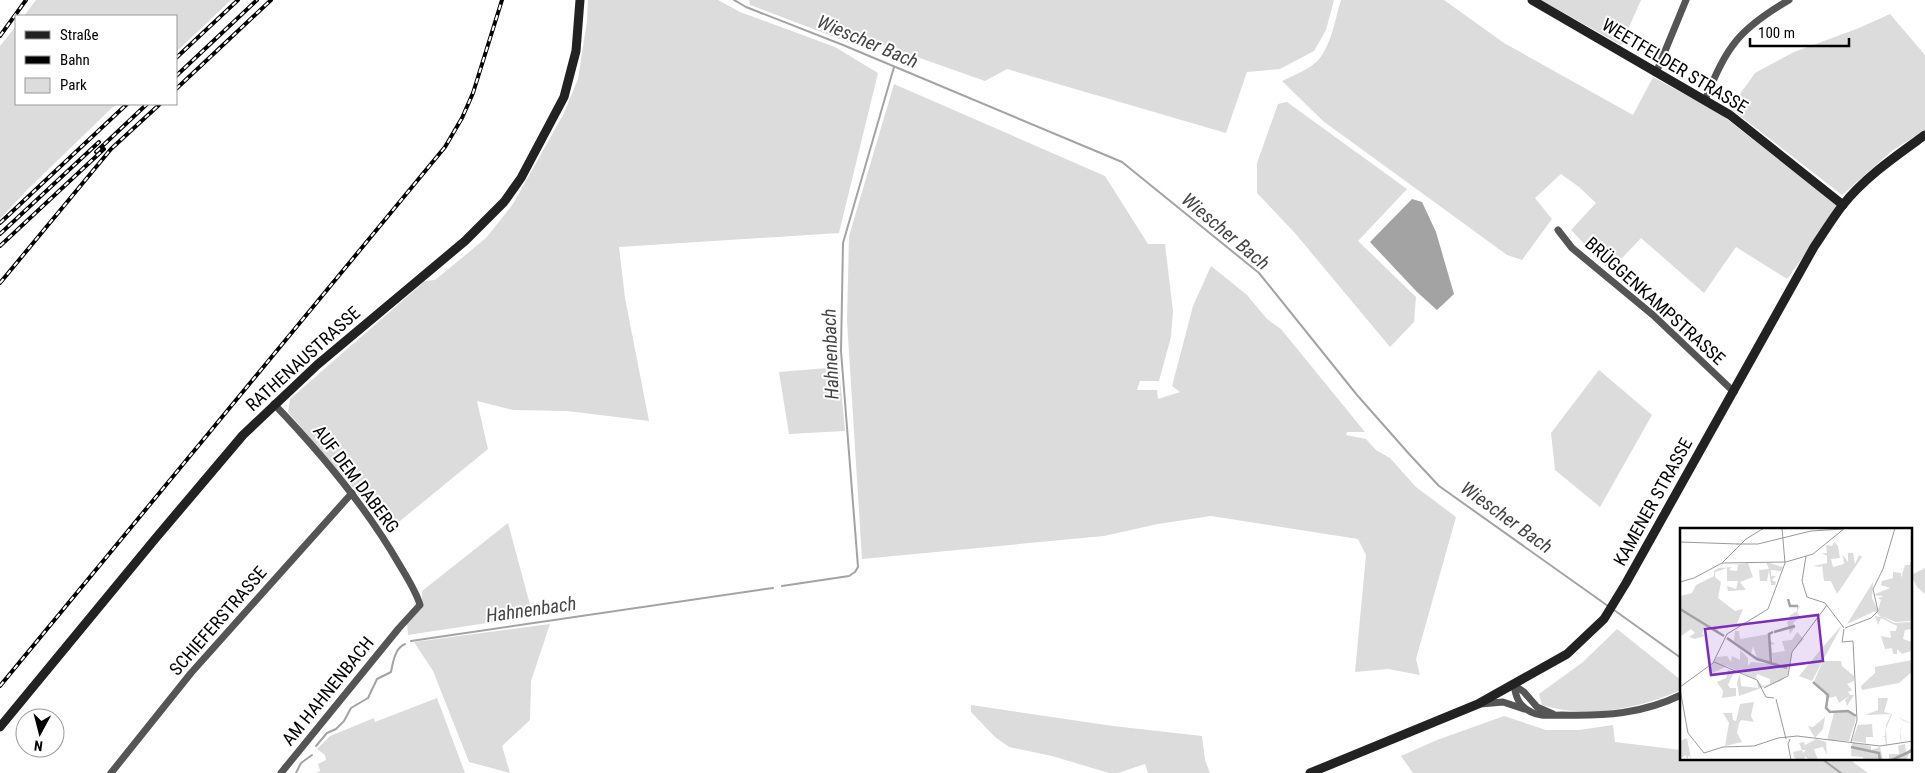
<svg xmlns="http://www.w3.org/2000/svg" width="1925" height="773" viewBox="0 0 1925 773" font-family="'Roboto Condensed',sans-serif">
	<style>
		.green { fill: #dcdcdc }
		.water { fill: #a3a3a3 }
		.lines { fill: none; stroke-linecap: round; stroke-linejoin: round }
		.stream { stroke: #a3a3a3; stroke-width: 2 }
		.street { stroke: #555; stroke-width: 7 }
		.secondary { stroke: #222; stroke-width: 9 }
		.rail-casing { stroke: #000; stroke-width: 4 }
		.rail { stroke: #fff; stroke-width: 2; stroke-dasharray: 5.5; stroke-linecap: butt }
		.labels { text-anchor: middle; stroke-width: 4; stroke-linejoin: round; paint-order: stroke }
		.street-label { font-size: 18px; fill: #000; stroke: #fff }
		.water-label { font-size: 19px; font-style: italic; fill: #444; stroke: #fff }
		.inset-river { fill: none; stroke: #a3a3a3; stroke-width: 2.5 }
		.inset-road { fill: none; stroke: #999; stroke-width: 1 }
		.view { fill: #7b2cbf; fill-opacity: 0.15; stroke: #7b2cbf; stroke-width: 2.5 }
		.inset-edge { fill: none; stroke: #000; stroke-width: 2.5 }
	</style>
	<rect width="100%" height="100%" fill="#fff"/>
	<!-- green -->
	<g class="green">
		<path d="M36 0H231L176 52V16H24Z"/>
		<path d="M588 0H718L740 12 835 47 878 73 839 233 619 247 625 298 649 421 567 411 513 410 477 401 488 449 389 530 288 412 290 399 425 281 435 280 486 238 513 204 564 113 578 79 587 21Z"/>
		<path d="M749 0H1334L1326 30 1314 51 1280 69 1247 72 1226 133 1007 69 985 81 869 40V50L750 5Z"/>
		<path d="M1341 0H1444L1504 43 1633 115 1653 77 1719 113 1840 207 1787 279 1736 247 1704 293 1641 238 1610 271 1571 230 1596 203 1579 187 1561 174 1535 198 1552 219 1522 260 1507 255 1323 121 1282 81C1294 75 1311 69 1319 59 1332 43 1335 19 1341 0Z"/>
		<path d="M1541 0H1641L1621 45Z"/>
		<path d="M1890 14 1925 55V130L1893 150 1842 195 1730 108 1755 73 1794 52 1859 28Z"/>
		<path d="M16 26V104H116L28 189 0 219V46Z"/>
		<path d="M894 84 1105 176 1148 244H1165L1173 311 1171 337 1159 381H1140L1137 390H1157L1158 399 1180 392 1172 386 1193 306 1211 266 1247 295 1267 319 1281 329 1365 432H1347L1346 435 1366 439 1376 450 1390 458 1416 487 1456 517 1416 659 1420 675 1388 669 1355 672 1366 555 1358 539 1211 516 1158 524 1104 536 862 559 847 321 849 236Z"/>
		<path d="M1287 102 1407 189 1358 241 1416 297 1414 322 1390 347 1294 232 1257 193V163L1278 104Z"/>
		<path d="M839 367 845 431 789 434 779 372Z"/>
		<path d="M1599 370 1652 415 1600 507 1555 470 1551 433Z"/>
		<path d="M508 523 533 616 408 635 407 624 422 608V591Z"/>
		<path d="M1925 568V594L1917 587 1911 575Z"/>
		<path d="M550 624 531 681 530 720 502 746 510 773 469 762 433 671 414 642Z"/>
		<path d="M1617 629 1681 680V690C1639 709 1586 719 1542 705L1539 694 1583 662Z"/>
		<path d="M437 698 465 773H316L320 771 318 764 326 760 325 755 317 749 330 736 374 718 375 722Z"/>
		<path d="M971 705 1113 726 1202 736 1205 760 1210 773H1148L1145 764 1118 773H1109L1052 756 1009 747 995 737 971 712Z"/>
		<path d="M1504 716 1546 730H1579L1613 725 1615 742 1681 750V759H1849L1868 773H1413L1401 756 1437 740Z"/>
	</g>
	<!-- water -->
	<path class="water" d="M1412 199 1422 202 1436 232 1454 294 1437 310 1417 292 1370 242Z"/>
	<g class="lines">
		<!-- stream -->
		<g class="stream">
			<path d="M734 0 746 7 843 45 1122 162 1259 273 1357 395 1410 455 1439 486 1608 606"/>
			<path d="M782 586 849 576 855 572 858 567 841 351 843 243 894 67"/>
			<path d="M1614 610 1681 658"/>
			<path d="M411 641 773 588"/>
			<path d="M316 746 327 733 336 729 344 721 351 708 368 698 377 679 391 672C393 662 395 648 405 644"/>
			<path d="M1822 759 1841 773"/>
			<path d="M296 773 301 763 312 755"/>
		</g>
		<!-- street -->
		<g class="street">
			<path d="M1656 73 1686 0"/>
			<path d="M1705 100C1727 46 1738 30 1789 0"/>
			<path d="M1558 230 1572 248 1653 315 1734 392"/>
			<path d="M274 404C321 453 365 505 399 564 406 576 416 591 420 605L399 628 281 773"/>
			<path d="M1514 685C1516 698 1519 706 1531 712 1540 717 1552 715 1562 715 1605 716 1642 714 1681 695"/>
			<path d="M1514 685 1524 692 1537 707 1553 714"/>
			<path d="M1481 704 1503 702 1524 709"/>
			<path d="M111 773 191 673 352 493"/>
		</g>
		<!-- secondary -->
		<g class="secondary">
			<path d="M1532 0 1730 115 1843 205"/>
			<path d="M0 727 155 539 243 435 317 365 465 241 504 202 521 178 564 97 576 51 580 0"/>
			<path d="M1310 773 1478 704 1567 654 1604 619 1626 583 1814 247C1823 234 1832 219 1842 206 1865 177 1896 156 1925 135"/>
		</g>
		<defs>
			<g id="rail">
				<path d="M0 36 26 0"/>
				<path d="M176 58 238 0"/>
				<path d="M176 76 257 0"/>
				<path d="M176 89 271 0"/>
				<path d="M96 152 147 104"/>
				<path d="M0 223 127 104"/>
				<path d="M0 234 99 142"/>
				<path d="M0 246 104 149"/>
				<path d="M0 283 111 149 160 104"/>
				<path d="M0 686 445 147 462 118 473 93 502 0"/>
			</g>
		</defs>
		<!-- rail casing -->
		<use href="#rail" class="rail-casing"/>
		<!-- rail -->
		<use href="#rail" class="rail"/>
	</g>
	<g class="labels">
		<!-- street labels -->
		<g class="street-label">
			<text transform="translate(1675 66) rotate(31)" y="6">WEETFELDER STRASSE</text>
			<text transform="translate(1655 301) rotate(42)" y="6">BRÜGGENKAMPSTRASSE</text>
			<text transform="translate(303 359) rotate(-42)" y="6">RATHENAUSTRASSE</text>
			<text transform="translate(356 479) rotate(53)" y="6">AUF DEM DABERG</text>
			<text transform="translate(1653 502) rotate(-61)" y="6">KAMENER STRASSE</text>
			<text transform="translate(218 621) rotate(-49)" y="6">SCHIEFERSTRASSE</text>
			<text transform="translate(328 691) rotate(-51)" y="6">AM HAHNENBACH</text>
		</g>
		<!-- water labels -->
		<g class="water-label">
			<text transform="translate(868 41) rotate(23)" y="7">Wiescher Bach</text>
			<text transform="translate(1226 231) rotate(40)" y="7">Wiescher Bach</text>
			<text transform="translate(830 354) rotate(-92)" y="7">Hahnenbach</text>
			<text transform="translate(1507 517) rotate(36)" y="7">Wiescher Bach</text>
			<text transform="translate(531 609) rotate(-8)" y="7">Hahnenbach</text>
		</g>
	</g>
	<!-- overview -->
	<g transform="translate(1680 528)">
		<rect width="232" height="232" fill="#fff"/>
		<path d="M154 14 158 18 160 30 151 31 153 39 164 36 163 27 168 34V25H173L175 36 179 27 182 29 157 66 151 53H144L142 37 141 39 133 38 147 35V28L142 25H147L146 17 152 18ZM86 34 103 39 101 43 91 42V48H96L92 52 96 54 95 57H91L89 42 87 53H80L79 42 89 41ZM230 34H232V93L216 94 201 88 214 95 232 94V101L225 102 223 111 232 114 233 143 219 155 182 162 181 158 195 145V139L232 132 231 123 222 126 217 121V126H213L212 120 205 121 201 108 211 110 210 103H216L217 98 201 90 198 97 195 88 201 89 195 83 167 96 193 54 192 70 198 82 201 72 198 70 204 68 193 67 210 60 201 57 202 53 213 50V44L221 45V50L225 37H230ZM68 35 73 49 60 54 66 62 48 63 47 58 56 61 58 53H47V40L35 44V49L41 54 38 70 55 83 63 81 56 98 38 101 37 105 25 99 22 106 25 108 15 111 9 109 15 105 11 101 0 109V68L12 65 16 57 34 48V43L39 40 52 39 49 42 57 43 58 37H53ZM117 78H120L117 84 120 89 113 95 115 99 110 106 107 94 111 91 109 88 117 83ZM162 97 132 153 119 148 142 120ZM55 103H59L60 111 89 106 90 113 95 116 91 117 92 125 105 123 102 113 112 112 117 104 124 111 112 124 108 146 101 153 59 168 57 154 60 146 61 158 78 160 77 152 83 158 90 156V151L77 146 76 151 47 138 33 145 28 141 37 129 47 128 51 134 52 128 60 132V122L68 130V138L71 134 93 136 92 127 90 134 77 130 73 118 71 126 54 113ZM143 133H161L162 138 174 148V153L167 156 172 162 168 164 170 167H174L167 178 165 172 169 168 159 175 156 168 146 171 145 163 134 153ZM48 142 54 144 48 157 50 160H56V168L42 170 43 163 37 154 46 150ZM198 170H208L204 184 212 186 206 201 207 218 222 216 220 209V203L224 193 218 189 232 196 224 193 220 204 222 216 206 218 205 209 202 208H205L206 197 211 186 185 187 198 182ZM74 174 71 188 74 194 61 192 59 195 57 205 62 214 45 218 49 195 43 185H52L53 192 56 193 60 176ZM168 183 176 190 169 213 147 212 154 185ZM145 189 143 201 135 210 128 198 133 199ZM192 196 193 209H186V215L172 213 178 197ZM7 210 11 231 9 227 7 232 6 227 0 231V213ZM136 211 146 214 147 227 143 219 134 221 138 232H129L125 228V232H118L114 229 113 224 122 222 123 225 126 222H122L119 215 124 214 125 217ZM172 214 191 218V222L200 219 203 232H183V229L171 228ZM231 214 225 216 226 225 233 218 226 232H209V226H219L218 218Z" fill="#dcdcdc"/>
		<path class="inset-river" d="M108 71 110 78H118M0 81 44 108M94 104 115 98M47 110 77 131 107 140M91 135 89 106 93 104M133 154 148 167 146 180 150 184 168 183 176 188M171 219 199 225 200 232M212 232 233 222"/>
		<path class="inset-road" d="M0 14 58 16M57 16H78L131 3 163 1M126 28 122 53 127 69 145 75 164 100M42 35 66 11 84 0M0 54 14 50 42 35 106 34 133 26 165 0M165 100 191 90 198 83 193 61 203 41 215 0M164 101 162 114 173 113 177 192 171 214M34 134 77 152 86 169 94 170M0 159 33 135 47 106 88 81 105 35 102 0M84 160 108 148 112 124 147 77M0 161 8 205 24 225 43 219 74 218 98 210 117 208 200 218 233 213M96 171 106 211M110 211 108 216 111 232"/>
		<path class="view" d="M138 87 143 133 31 147 25 101Z"/>
		<rect width="232" height="232" class="inset-edge"/>
	</g>
	<!-- legend -->
	<rect x="15" y="15" width="162" height="90" fill="#ffffff" stroke="#999999"/>
	<rect x="25" y="31" width="25" height="8" fill="#222222" stroke="#999999"/>
	<text x="60" y="40" font-size="15" fill="#000000">Straße</text>
	<rect x="25" y="56" width="25" height="8" fill="#000000" stroke="#999999"/>
	<text x="60" y="65" font-size="15" fill="#000000">Bahn</text>
	<rect x="25" y="78" width="25" height="15" fill="#dcdcdc" stroke="#999999"/>
	<text x="60" y="90" font-size="15" fill="#000000">Park</text>
	<!-- north arrow -->
	<g transform="translate(40 733) rotate(187)"><circle r="24" fill="#ffffff" stroke="#999999"/>
	<path d="M0-4L9 19L0 12L-9 19Z" fill="#000000"/>
	<text y="-8" font-size="14" font-weight="bold" text-anchor="middle" fill="#000000">N</text>
	</g>
	<!-- scale -->
	<path d="M1750 38v8h99v-8" fill="none" stroke="#000000" stroke-width="2.5"/>
	<text x="1758" y="38" font-size="15" fill="#000000" stroke="#ffffff" stroke-width="4" paint-order="stroke">100 m</text>
</svg>
